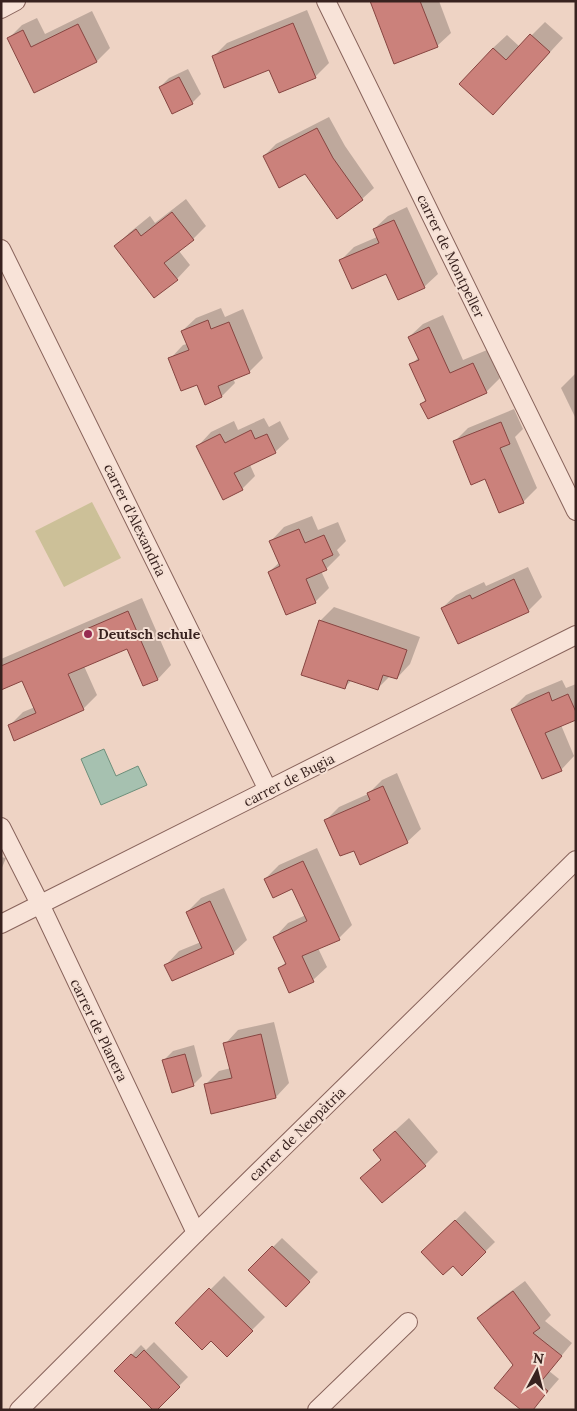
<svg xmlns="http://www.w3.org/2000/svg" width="577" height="1411" viewBox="0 0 577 1411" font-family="Lora,serif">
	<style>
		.garden { fill: #ccc098 }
		.water { fill: #a6c1b0; stroke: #6d8f7b }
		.shadow { fill: #0003 }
		.building { fill: #cb817b; stroke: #874541 }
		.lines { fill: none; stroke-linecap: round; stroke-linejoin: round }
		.street-casing { stroke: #88635b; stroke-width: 20 }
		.street { stroke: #f8e3d8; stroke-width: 18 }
		.poi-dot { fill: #972b51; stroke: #f5e0d4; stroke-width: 2 }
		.labels { text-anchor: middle; stroke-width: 4; stroke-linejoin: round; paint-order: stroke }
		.street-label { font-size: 14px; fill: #38221f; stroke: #f5e0d4 }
		.poi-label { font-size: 14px; font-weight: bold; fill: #38221f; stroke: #f5e0d4; text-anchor: start }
	</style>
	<rect width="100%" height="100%" fill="#eed3c4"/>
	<!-- garden -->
	<path class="garden" d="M92 502 121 558 64 587 35 531Z"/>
	<!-- water -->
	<path class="water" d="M104 749 116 776 138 766 147 785 101 805 81 759Z"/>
	<!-- shadow -->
	<g class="shadow">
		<path d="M371 1H439L451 33 437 46Z"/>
		<path d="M307 10 329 63 315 77 213 57 227 43Z"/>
		<path d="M92 11 110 48 97 61 35 92 8 39 22 25 37 18 45 34Z"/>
		<path d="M545 22 563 38 507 99 493 48 507 35 520 47Z"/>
		<path d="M188 69 201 94 192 103 160 87 169 78Z"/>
		<path d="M329 117 345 146 374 188 362 199 305 173 264 156 276 144Z"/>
		<path d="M186 199 206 226 193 239 179 251 190 265 177 279 115 247 129 233 150 216 155 223Z"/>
		<path d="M407 207 438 274 424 287 386 272 340 261 354 247 377 237 374 229 388 216Z"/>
		<path d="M221 308 225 317 243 309 263 358 249 372 233 378 235 383 222 396 198 383 170 359 183 345 187 344 182 331 196 318Z"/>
		<path d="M443 315 463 360 487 350 500 378 486 392 422 404 426 399 411 365 419 357 409 337 423 324Z"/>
		<path d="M575 374H576V419L561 388Z"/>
		<path d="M514 409 523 429 515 437 537 488 523 502 486 477 454 442 468 428Z"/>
		<path d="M264 418 269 427 280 421 289 439 275 452 250 465 255 476 242 489 198 446 211 432 234 421 238 430Z"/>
		<path d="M312 516 318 530 338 522 346 541 337 550 340 555 326 569 321 571 329 588 315 602 269 572 280 562 271 541 284 527Z"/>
		<path d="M528 567 542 597 528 611 442 608 456 595 484 582 486 586Z"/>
		<path d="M142 598 171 665 158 679 144 685 127 648 84 666 97 695 83 709 9 726 23 712 35 707 23 680 1 689V659Z"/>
		<path d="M334 607 420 637 410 664 397 678 390 676 378 688 352 680 344 688 320 621Z"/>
		<path d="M562 680 566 688 576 684V719L561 725 574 756 561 770 512 709 526 695Z"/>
		<path d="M397 773 421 829 407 842 354 849 326 820 339 807 368 794 382 780Z"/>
		<path d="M317 848 352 925 339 938 318 948 327 967 313 980 280 968 286 962 275 937 288 923 306 915 293 887 265 879 279 865Z"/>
		<path d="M1 857 6 858 1 870Z"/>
		<path d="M224 888 247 940 233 953 166 965 179 951 201 942 187 912 201 898Z"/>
		<path d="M274 1022 289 1083 276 1097 205 1085 219 1071 231 1068 225 1044 238 1030Z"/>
		<path d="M194 1045 202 1076 193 1085 164 1060 173 1051Z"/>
		<path d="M409 1118 438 1152 425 1165 362 1178 382 1159 374 1150Z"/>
		<path d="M465 1211 495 1242 462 1274 453 1264 423 1252Z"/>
		<path d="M282 1238 318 1272 286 1305 250 1270Z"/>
		<path d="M224 1276 265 1317 227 1355 211 1340 177 1323Z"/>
		<path d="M525 1281 551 1315 545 1321 572 1343 549 1371 559 1379 532 1410 514 1366 479 1318 491 1306Z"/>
		<path d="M154 1342 188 1377 155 1410 116 1371 141 1345 146 1350Z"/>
	</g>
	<!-- building -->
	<g class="building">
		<path d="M370 1H420L438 47 394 64Z"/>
		<path d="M293 23 316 78 279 93 269 70 224 88 212 56Z"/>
		<path d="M78 24 97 62 34 93 7 38 23 30 31 47Z"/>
		<path d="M530 34 550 52 493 115 459 84 493 48 506 60Z"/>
		<path d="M179 77 193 104 172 114 159 87Z"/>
		<path d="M317 128 333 158 363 200 337 219 305 174 279 188 263 156Z"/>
		<path d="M172 212 194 240 164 263 178 280 154 298 114 246 136 229 141 236Z"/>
		<path d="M394 220 425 288 398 300 386 274 352 289 339 260 379 243 373 229Z"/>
		<path d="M208 320 211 329 229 322 250 373 218 386 222 397 205 405 197 385 181 391 168 358 189 350 181 331Z"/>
		<path d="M429 327 450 373 473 363 487 393 428 419 420 404 426 401 409 364 419 360 408 337Z"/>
		<path d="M501 422 510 444 500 448 524 503 499 513 485 479 471 485 453 441Z"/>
		<path d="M251 430 255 439 267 434 276 453 234 473 243 490 223 500 196 446 220 434 225 443Z"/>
		<path d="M299 529 305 543 324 535 333 555 322 560 327 570 306 579 316 603 286 615 268 572 280 566 269 541Z"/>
		<path d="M514 579 529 612 458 644 441 608 470 595 472 599Z"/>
		<path d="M128 611 158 680 143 686 127 649 68 674 84 710 14 741 8 725 36 713 22 681 1 690V666Z"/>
		<path d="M319 620 407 650 397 679 383 675 378 690 348 680 345 689 301 675Z"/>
		<path d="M549 692 552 701 568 694 576 712V720L545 733 562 771 542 779 511 709Z"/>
		<path d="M383 786 408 843 360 865 354 851 340 856 324 820 370 800 367 793Z"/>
		<path d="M303 861 340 940 302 956 314 982 289 993 278 968 286 964 273 937 307 921 292 889 273 898 264 879Z"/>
		<path d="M210 901 234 954 172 981 164 965 202 948 186 912Z"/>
		<path d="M261 1034 276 1098 211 1114 204 1084 232 1078 223 1043Z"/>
		<path d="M185 1054 194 1086 172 1093 162 1060Z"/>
		<path d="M395 1131 426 1166 382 1203 360 1178 381 1160 373 1150Z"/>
		<path d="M455 1220 486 1252 462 1276 453 1266 443 1275 421 1252Z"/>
		<path d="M272 1246 310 1282 286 1307 248 1270Z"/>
		<path d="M209 1288 253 1331 227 1357 211 1341 202 1350 175 1323Z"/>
		<path d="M513 1291 540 1328 533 1333 562 1356 539 1384 548 1391 533 1410H521L494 1388 513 1365 477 1318Z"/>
		<path d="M144 1350 180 1387 157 1410H153L114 1371 131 1354 136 1358Z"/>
	</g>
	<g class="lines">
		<defs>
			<g id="street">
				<path d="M326 1 576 511"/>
				<path d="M1 9 16 1"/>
				<path d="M1 249 268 790"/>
				<path d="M1 827 40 904 196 1233"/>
				<path d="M1 924 576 635"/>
				<path d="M19 1410 196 1233 576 860"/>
				<path d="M317 1410 408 1322"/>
			</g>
		</defs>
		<!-- street casing -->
		<use href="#street" class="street-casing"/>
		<!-- street -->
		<use href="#street" class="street"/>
	</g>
	<!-- markers -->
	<circle class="poi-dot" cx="88" cy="634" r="5"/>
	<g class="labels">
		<!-- street labels -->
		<g class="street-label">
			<text transform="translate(451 256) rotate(64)" y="5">carrer de Montpeller</text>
			<text transform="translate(135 520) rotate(64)" y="5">carrer d'Alexandria</text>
			<text transform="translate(289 780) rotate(-27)" y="5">carrer de Bugia</text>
			<text transform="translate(99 1030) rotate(64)" y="5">carrer de Planera</text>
			<text transform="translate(297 1134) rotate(-44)" y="5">carrer de Neopàtria</text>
		</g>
		<!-- poi labels -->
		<g class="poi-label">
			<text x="98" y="639">Deutsch schule</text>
		</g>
	</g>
	<!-- border -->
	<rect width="577" height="1411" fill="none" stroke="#38221f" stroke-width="5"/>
	<!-- north arrow -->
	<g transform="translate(537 1371) rotate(7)" stroke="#f5e0d4" stroke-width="4" paint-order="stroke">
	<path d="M0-4L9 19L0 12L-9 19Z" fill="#38221f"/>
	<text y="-8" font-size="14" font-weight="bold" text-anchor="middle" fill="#38221f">N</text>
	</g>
</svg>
